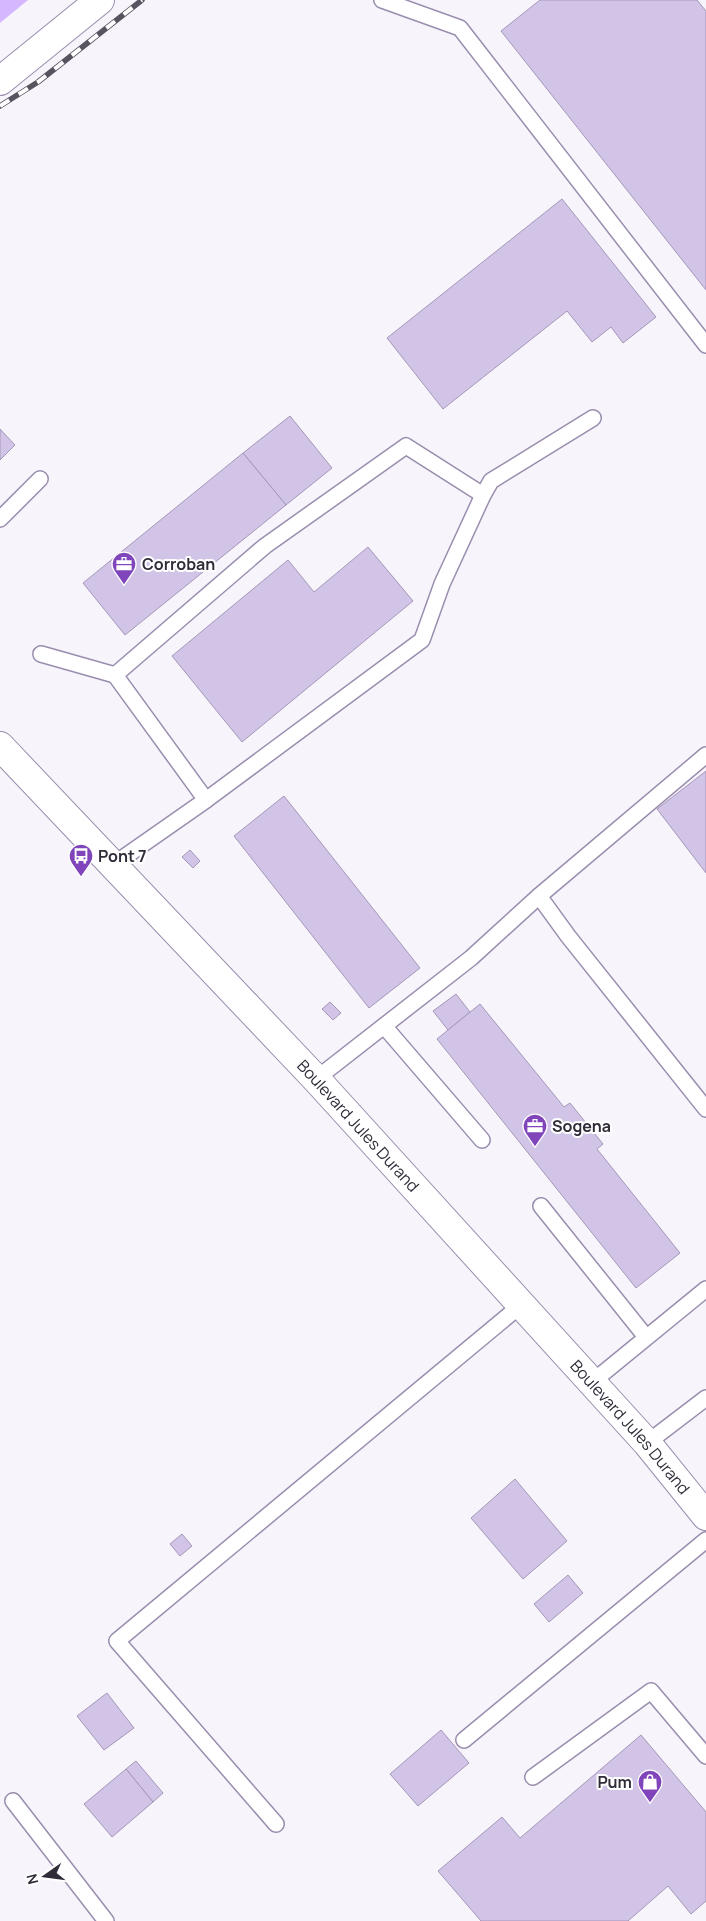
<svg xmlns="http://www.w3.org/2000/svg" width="706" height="1921" viewBox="0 0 706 1921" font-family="Manrope,sans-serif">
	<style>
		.green { fill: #d5b7ff }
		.building { fill: #d2c4e7; stroke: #a497b8 }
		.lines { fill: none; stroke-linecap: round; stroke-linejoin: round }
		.lane-casing { stroke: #9a8dae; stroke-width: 18 }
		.street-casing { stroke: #9a8dae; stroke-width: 30 }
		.secondary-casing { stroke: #9a8dae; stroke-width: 30 }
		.lane { stroke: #fff; stroke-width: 15 }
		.street { stroke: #fff; stroke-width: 28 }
		.secondary { stroke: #fff; stroke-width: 28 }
		.rail-casing { stroke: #57535f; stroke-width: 5.5 }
		.rail { stroke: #fff; stroke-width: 4; stroke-dasharray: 11; stroke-linecap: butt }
		.labels { text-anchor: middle; stroke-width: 4; stroke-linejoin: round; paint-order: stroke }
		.poi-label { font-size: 16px; font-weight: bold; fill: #312c39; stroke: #fff; text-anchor: start }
		.street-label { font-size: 16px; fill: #312c39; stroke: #fff }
	</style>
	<rect width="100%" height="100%" fill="#f7f4fc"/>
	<!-- green -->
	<path class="green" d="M0 0H28L0 23Z"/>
	<!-- building -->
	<g class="building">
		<path d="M540 0H697L706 11V290L501 31Z"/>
		<path d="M562 199 656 317 623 343 611 327 592 342 567 311 443 409 387 338Z"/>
		<path d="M290 416 332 468 286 505 243 453Z"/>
		<path d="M0 429 15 445 0 460Z"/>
		<path d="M243 453 286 505 125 635 83 583Z"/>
		<path d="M368 547 413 601 242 742 172 656 288 560 314 592Z"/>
		<path d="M706 771V873L657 809Z"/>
		<path d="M284 796 420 968 369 1008 234 836Z"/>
		<path d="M190 850 200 861 193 868 182 857Z"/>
		<path d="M456 994 470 1012 448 1030 433 1011Z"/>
		<path d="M330 1002 341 1013 333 1020 322 1009Z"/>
		<path d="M480 1004 564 1107 570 1103 603 1144 597 1149 680 1253 636 1288 437 1039Z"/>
		<path d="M515 1479 567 1541 523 1579 471 1518Z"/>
		<path d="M182 1534 192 1546 180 1556 170 1544Z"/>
		<path d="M568 1575 583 1593 549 1622 534 1604Z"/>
		<path d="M107 1693 134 1728 104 1750 77 1716Z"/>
		<path d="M441 1730 469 1763 418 1806 390 1774Z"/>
		<path d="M641 1735 706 1812V1901L691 1914 668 1886 628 1921H481L438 1871 502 1817 520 1838Z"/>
		<path d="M136 1761 163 1793 153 1802 126 1769Z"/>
		<path d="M126 1769 153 1802 112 1837 84 1804Z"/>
	</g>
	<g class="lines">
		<defs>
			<g id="lane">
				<path d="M382 0 460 28 706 345"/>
				<path d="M0 519 40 479"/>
				<path d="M41 654 115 675"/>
				<path d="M206 800 115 675 265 546 406 446 483 495"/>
				<path d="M113 865 206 800 422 640 442 584 483 495 491 481 593 418"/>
				<path d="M539 896 706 755"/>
				<path d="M384 1026 482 1140"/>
				<path d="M316 1079 471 958 539 896 568 936 706 1109"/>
				<path d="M541 1206 646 1337"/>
				<path d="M591 1383 706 1289"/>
				<path d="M647 1443 706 1398"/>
				<path d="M464 1740 706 1540"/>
				<path d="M533 1777 651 1691 706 1756"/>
				<path d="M13 1801 106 1921"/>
				<path d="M276 1824 117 1641 521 1305"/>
			</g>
			<path id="street" d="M0 81 100 0"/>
			<g id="secondary">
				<path id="s1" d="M0 746 316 1079 647 1443 706 1516"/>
			</g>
		</defs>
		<!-- lane casing -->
		<use href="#lane" class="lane-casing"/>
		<!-- street casing -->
		<use href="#street" class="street-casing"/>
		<!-- secondary casing -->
		<use href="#secondary" class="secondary-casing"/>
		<!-- lane -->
		<use href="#lane" class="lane"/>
		<!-- street -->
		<use href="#street" class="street"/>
		<!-- secondary -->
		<use href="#secondary" class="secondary"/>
		<defs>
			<path id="rail" d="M0 106 38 82 142 0"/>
		</defs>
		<!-- rail casing -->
		<use href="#rail" class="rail-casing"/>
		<!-- rail -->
		<use href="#rail" class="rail"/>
	</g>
	<!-- icons -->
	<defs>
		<symbol id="office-pin" viewBox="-11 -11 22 30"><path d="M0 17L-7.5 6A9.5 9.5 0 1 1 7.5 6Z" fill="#8045bb" stroke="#fff"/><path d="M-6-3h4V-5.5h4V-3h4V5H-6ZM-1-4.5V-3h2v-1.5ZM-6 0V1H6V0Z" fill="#fff"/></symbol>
		<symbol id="bus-pin" viewBox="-11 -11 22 30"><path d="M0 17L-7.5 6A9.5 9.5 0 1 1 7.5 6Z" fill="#8045bb" stroke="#fff"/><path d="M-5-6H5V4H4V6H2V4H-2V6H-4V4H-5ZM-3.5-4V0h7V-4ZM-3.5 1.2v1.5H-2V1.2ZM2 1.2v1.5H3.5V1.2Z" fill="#fff"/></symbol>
		<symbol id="shop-pin" viewBox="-11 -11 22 30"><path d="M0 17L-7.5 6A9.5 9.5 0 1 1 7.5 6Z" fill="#8045bb" stroke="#fff"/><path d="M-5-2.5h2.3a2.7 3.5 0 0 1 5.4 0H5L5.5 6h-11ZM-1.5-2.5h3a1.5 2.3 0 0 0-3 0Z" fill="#fff"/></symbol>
	</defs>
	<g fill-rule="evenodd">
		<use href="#office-pin" x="110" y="550" width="28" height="38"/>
		<use href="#bus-pin" x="67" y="842" width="28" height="38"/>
		<use href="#office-pin" x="521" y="1112" width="28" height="38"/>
		<use href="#shop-pin" x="636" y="1768" width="28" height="38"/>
	</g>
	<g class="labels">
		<!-- poi labels -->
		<g class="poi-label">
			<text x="142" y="570">Corroban</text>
			<text x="98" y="862">Pont 7</text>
			<text x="552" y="1132">Sogena</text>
			<text x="632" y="1788" text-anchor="end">Pum</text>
		</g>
		<!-- street labels -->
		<g class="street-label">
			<text dy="6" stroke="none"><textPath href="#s1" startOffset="522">Boulevard Jules Durand</textPath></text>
			<text dy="6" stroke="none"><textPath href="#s1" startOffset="928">Boulevard Jules Durand</textPath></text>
		</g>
	</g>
	<!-- north arrow -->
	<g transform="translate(45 1876) rotate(256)" stroke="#ffffff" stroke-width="4" paint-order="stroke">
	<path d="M0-4L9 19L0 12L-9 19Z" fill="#312c39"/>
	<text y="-8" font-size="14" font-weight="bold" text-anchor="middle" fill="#312c39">N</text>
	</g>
</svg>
